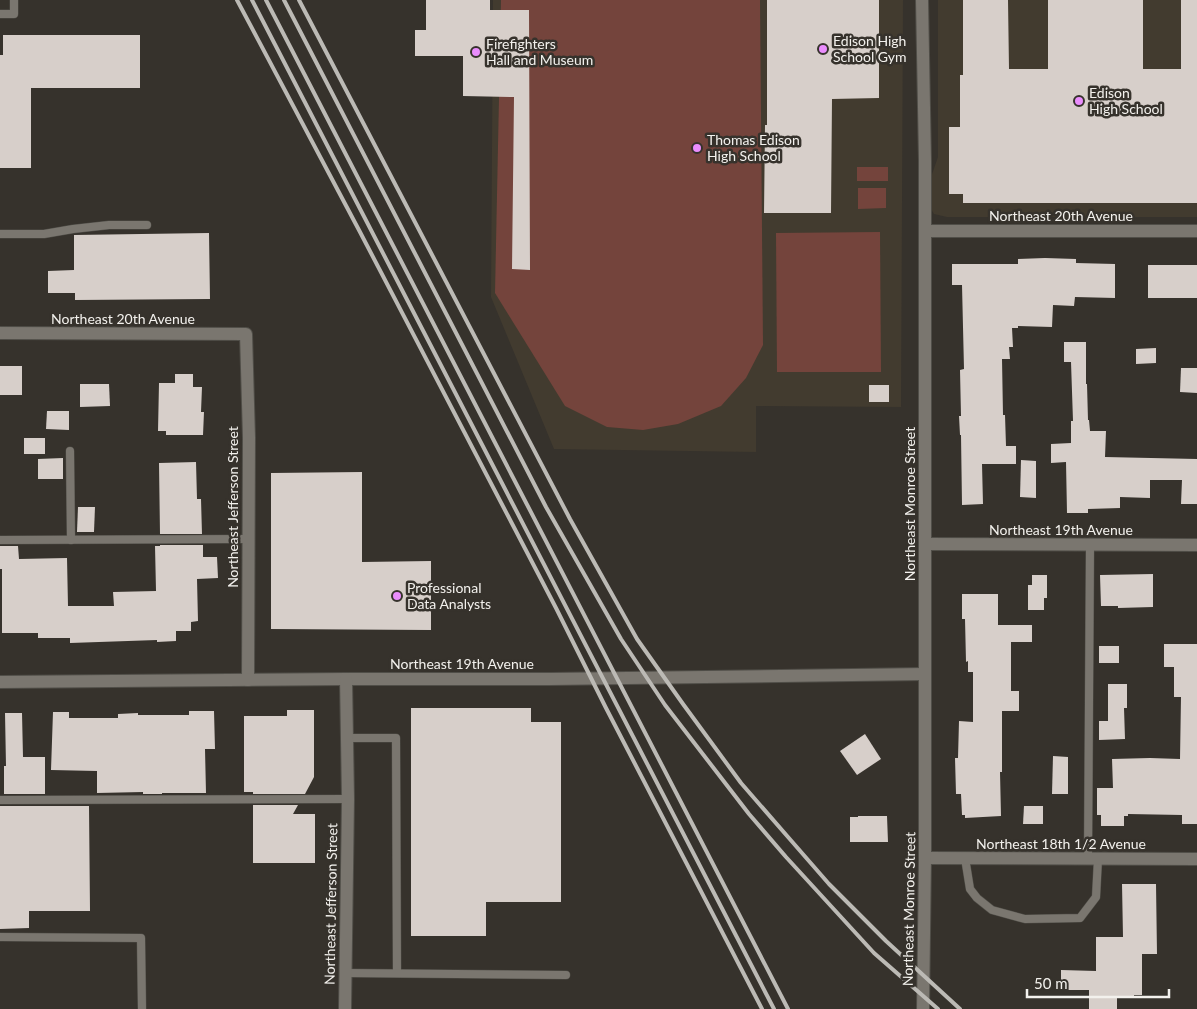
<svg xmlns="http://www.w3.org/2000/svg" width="1197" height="1009" viewBox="0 0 1197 1009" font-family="Lato,sans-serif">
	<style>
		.built { fill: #423b2f }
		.green { fill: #74443c }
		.building { fill: #d7cfca }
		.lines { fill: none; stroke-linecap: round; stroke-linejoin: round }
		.service-casing { stroke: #504e48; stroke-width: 9 }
		.minor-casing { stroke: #504e48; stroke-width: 14 }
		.tertiary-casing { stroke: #504e48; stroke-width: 14 }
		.service { stroke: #7a766f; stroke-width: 8 }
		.minor { stroke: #7a766f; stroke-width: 12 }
		.tertiary { stroke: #7a766f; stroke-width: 12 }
		.rail { stroke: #bcbab5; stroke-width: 4 }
		.poi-dot { fill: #ea8dfd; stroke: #36322c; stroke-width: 2 }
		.labels { text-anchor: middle; stroke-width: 5; stroke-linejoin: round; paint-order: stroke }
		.poi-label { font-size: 14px; fill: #f3f1ed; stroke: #36322c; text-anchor: start }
		.street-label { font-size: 14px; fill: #f3f1ed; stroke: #36322c }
	</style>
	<rect width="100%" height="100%" fill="#36322c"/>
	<!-- built -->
	<g class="built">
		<path d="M493 0H903L901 407 756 406V452L554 449 491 297Z"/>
		<path d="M938 0H1197V217H947L934 214 930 207 929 183 938 157Z"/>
	</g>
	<!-- green -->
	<g class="green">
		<path d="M501 0H760L763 345 746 378 721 406 678 424 643 430 607 427 565 406 495 293Z"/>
		<rect x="857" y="167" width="31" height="14"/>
		<path d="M858 188H886V208L858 209Z"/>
		<path d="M880 232 881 372H777L776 233Z"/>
	</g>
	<!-- building -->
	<g class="building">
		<path d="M426 0H490V10H529L530 270 512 269 514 97 463 96V56H415V30H426Z"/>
		<path d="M767 0H879V98L832 99 831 213H764L765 125H767Z"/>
		<path d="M963 0H1008L1009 69H1048V0H1143V69H1181V0H1197V203H963V194H949V127H960V75H963Z"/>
		<path d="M3 35H140V88H31V168H0V55H3Z"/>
		<path d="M209 233 210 299 75 300V293H48V271L74 270V235Z"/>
		<path d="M1045 258 1076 259V263L1115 264V298L1075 297 1074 306 1053 305 1052 327 1018 326V328H1012L1013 347H1009L1010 359H1002L1003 415H1005L1006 446H1016V464H982L983 504 962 505 961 435H960L959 416H961L960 370 964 369 962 285H952V264H1018V259Z"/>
		<rect x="1148" y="265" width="49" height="33"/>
		<path d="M1064 342H1086V384H1087L1088 420H1089L1090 431H1106L1105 457 1197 459V504H1181L1182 480H1150V498L1120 497V508L1088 509V513H1067L1066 462 1051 463V444L1071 443V421H1073L1071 362H1064Z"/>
		<path d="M1156 348V363L1136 364V349Z"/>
		<rect x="0" y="366" width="22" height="29"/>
		<path d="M1181 368H1197V393L1180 392Z"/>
		<path d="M175 374H193V387H202L201 412H204L203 435H166V431H158L159 383H175Z"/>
		<path d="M80 384H109L110 406 80 407Z"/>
		<rect x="869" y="385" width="20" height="17"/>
		<path d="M47 411H69V430L46 429Z"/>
		<rect x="24" y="438" width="21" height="16"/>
		<path d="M63 458V479H38V459Z"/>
		<path d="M1021 460 1036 461V498L1020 497Z"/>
		<path d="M196 462 197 499H201L202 534H160L159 463Z"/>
		<path d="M362 472V562L431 561V630L271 629V473Z"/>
		<path d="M78 507H95L94 532H77Z"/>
		<path d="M160 545H203V557H217L218 578 197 579 198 621 191 622V631H176V641L157 642V640L70 643V638H38V633H2V569H0V546H18L19 559 67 558 68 606H114L113 592 156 591 155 546H160Z"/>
		<path d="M1153 574V607L1118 608V606H1101L1100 575Z"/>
		<path d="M1032 575H1047V598H1044V610H1028V585H1032Z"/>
		<path d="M962 594H998V625H1032V642H1011V691H1019V711H1002V772H1000L1001 816 965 818V815H962L961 794H956L955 758H958L959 721 973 722V672H968V661L966 662 965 619H962Z"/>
		<path d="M1164 644H1197V824H1182V815L1128 814V816H1124V826H1101V815H1097V788H1113L1112 759 1150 758 1180 759 1181 697H1174V667H1164Z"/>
		<rect x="1099" y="646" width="20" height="17"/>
		<path d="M1108 684H1127V708H1124L1125 739 1099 740V721H1108Z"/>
		<path d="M411 708H531V722H561V902H486V936H411Z"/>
		<path d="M287 710H314V777L305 794H253V792H244V716H287Z"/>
		<path d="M189 711H214L215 749H205L206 793H162V794H143V792L97 793V771L51 770 53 712H69V718H118V714L138 713V715H189Z"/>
		<path d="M5 713H22L23 757H45V794H4V766H6Z"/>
		<path d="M865 734 881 759 857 775 840 751Z"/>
		<path d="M1053 756 1068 757V794H1052Z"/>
		<path d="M253 805H298L293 814H315V863H253Z"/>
		<path d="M0 806H89L90 911H29V928L0 929Z"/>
		<path d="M1024 806H1043V824H1023Z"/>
		<path d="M858 816H887L888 842H850V817H858Z"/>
		<path d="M1122 884H1156L1157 954H1142V995H1134V998H1117V1009H1089V990H1061V970L1096 971V937H1123Z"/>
	</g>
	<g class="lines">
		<defs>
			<g id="service">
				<path d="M0 14H14V0"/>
				<path d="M0 234H44L73 229 109 225H147"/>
				<path d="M70 451 71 540"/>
				<path d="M0 540 248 539"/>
				<path d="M347 738H396L397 973"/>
				<path d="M0 800 348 799"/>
				<path d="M965 858 970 889 977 898 992 910 1025 919 1080 918 1096 897 1098 859"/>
				<path d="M1088 859 1090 545"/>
				<path d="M0 937 141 938 142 1009"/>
				<path d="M345 973 566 975"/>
			</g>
			<g id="minor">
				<path d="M925 231H1197"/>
				<path d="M0 333 246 334 249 438 248 680"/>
				<path d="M925 544 1197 545"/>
				<path d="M0 682 346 679H550L925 674"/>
				<path d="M925 858 1197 859"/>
				<path d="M345 1009 348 799 346 679"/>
			</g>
			<path id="tertiary" d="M922 0 925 161V858L923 1009"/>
		</defs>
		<!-- service casing -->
		<use href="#service" class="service-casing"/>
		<!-- minor casing -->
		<use href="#minor" class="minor-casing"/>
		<!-- tertiary casing -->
		<use href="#tertiary" class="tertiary-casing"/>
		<!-- service -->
		<use href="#service" class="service"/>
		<!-- minor -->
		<use href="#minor" class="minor"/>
		<!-- tertiary -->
		<use href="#tertiary" class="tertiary"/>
		<!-- rail -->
		<g class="rail">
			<path d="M237 0 360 232 556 608 606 708 762 1009"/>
			<path d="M252 0 774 1009"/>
			<path d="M266 0 788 1009"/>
			<path d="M284 0 546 507 621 639 665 705 749 814 786 857 874 953 938 1009"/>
			<path d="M299 0 570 519 637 639 683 704 741 783 788 837 829 884 886 941 960 1009"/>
		</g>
	</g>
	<!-- markers -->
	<g class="poi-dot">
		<circle cx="823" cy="49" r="5"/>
		<circle cx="476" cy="52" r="5"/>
		<circle cx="1079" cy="101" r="5"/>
		<circle cx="697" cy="148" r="5"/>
		<circle cx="397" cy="596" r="5"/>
	</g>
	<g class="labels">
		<!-- poi labels -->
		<g class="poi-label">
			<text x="833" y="46">Edison High<tspan x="833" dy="16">School Gym</tspan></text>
			<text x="486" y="49">Firefighters<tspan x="486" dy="16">Hall and Museum</tspan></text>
			<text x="1089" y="98">Edison<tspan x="1089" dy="16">High School</tspan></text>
			<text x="707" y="145">Thomas Edison<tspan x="707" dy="16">High School</tspan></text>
			<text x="407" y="593">Professional<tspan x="407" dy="16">Data Analysts</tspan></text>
		</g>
		<!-- street labels -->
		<g class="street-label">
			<text x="1061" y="221">Northeast 20th Avenue</text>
			<text x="123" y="324">Northeast 20th Avenue</text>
			<text transform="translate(910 504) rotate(-90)" y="5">Northeast Monroe Street</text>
			<text transform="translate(233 507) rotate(-90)" y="5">Northeast Jefferson Street</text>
			<text x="1061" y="535">Northeast 19th Avenue</text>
			<text x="462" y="669">Northeast 19th Avenue</text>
			<text x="1061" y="849">Northeast 18th 1/2 Avenue</text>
			<text transform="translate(331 904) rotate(-89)" y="5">Northeast Jefferson Street</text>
			<text transform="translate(909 909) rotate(-89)" y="5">Northeast Monroe Street</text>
		</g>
	</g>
	<!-- scale -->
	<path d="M1027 989v8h142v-8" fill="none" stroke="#f3f1ed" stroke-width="2.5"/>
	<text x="1034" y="989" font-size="15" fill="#f3f1ed" stroke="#36322c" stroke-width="4" paint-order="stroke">50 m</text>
</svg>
